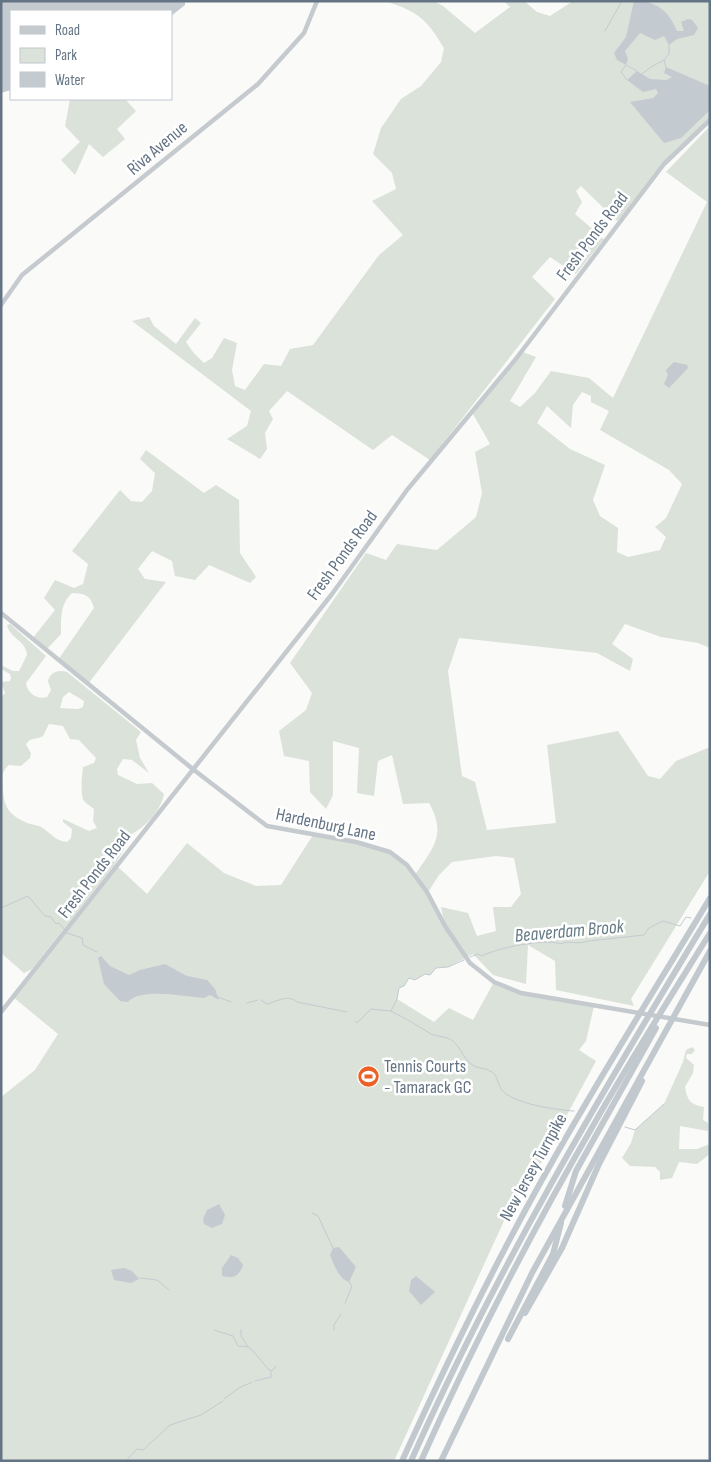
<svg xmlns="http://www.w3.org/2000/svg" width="711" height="1462" viewBox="0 0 711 1462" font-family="'Sofia Sans Condensed',sans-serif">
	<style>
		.green { fill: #dbe2d9; fill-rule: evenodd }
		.water { fill: #c3cbd1 }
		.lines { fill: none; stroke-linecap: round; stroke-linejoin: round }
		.stream { stroke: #c3cbd1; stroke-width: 1 }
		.tertiary { stroke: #c5cace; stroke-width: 4.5 }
		.motorway { stroke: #c2c9ce; stroke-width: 6 }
		.labels { text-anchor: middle; stroke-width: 5; stroke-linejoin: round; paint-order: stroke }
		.street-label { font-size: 18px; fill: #647484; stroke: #fff }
		.poi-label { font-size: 18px; fill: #647484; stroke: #fff; text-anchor: start }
		.water-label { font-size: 19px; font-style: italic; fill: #647a84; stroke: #fff }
	</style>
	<rect width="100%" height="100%" fill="#fafaf8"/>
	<!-- green -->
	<g class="green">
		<path d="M385 1H434L443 6 475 33 510 7 504 1H524L537 12 550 16 573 1H710V121L679 148 643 188 637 203 617 221 581 186 576 191 582 202 575 214 604 239 576 274 550 257 532 277 555 299 430 460 392 435 373 450 287 391 269 411 273 419 265 433 267 449 260 459 227 439 247 426 251 411 132 321 149 317 154 326 176 344 195 318 201 323 186 342 193 352 204 363 212 358 224 338 237 343 232 370 235 386 245 390 264 364 281 366 290 349 313 345 379 255 403 235 372 201 396 189 392 173 373 154 381 128 401 99 421 86 441 62 444 48C426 18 418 12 385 1Z"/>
		<path d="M70 99H125L136 111 117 129 125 139 103 157 89 144 75 175 61 160 80 142 65 126Z"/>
		<path d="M710 126V648L698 643 661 637 625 624 612 644 633 659 630 671 597 653 459 638 448 671 462 776 475 782 487 830 556 823 547 745 618 731 648 776 660 779 676 761 710 747V871L631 999 634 1006 556 990 555 961 528 945 526 984 493 975 473 954 448 967 436 968 430 975 425 974 415 980 409 978 404 986 399 988 397 999 434 1022 449 1008 473 1020 494 982 511 990 594 1006 586 1041 579 1050 596 1061 533 1178 525 1175 394 1461H1V1097L35 1070 58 1034 13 997 118 867 147 894 187 843 224 873 256 886 281 885 313 835 356 842 390 852 415 875C433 848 447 835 429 803L403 804 392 755 378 761 374 796 357 793 359 748 333 741V795L326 809 310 792 309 761 284 756 279 731 306 710 312 693 290 663 366 553 386 560 397 544 437 550 476 517 482 493 475 452 490 444 473 414 520 351 536 357 510 401 520 407 535 393 551 371 589 378 613 398 707 202 666 172ZM582 392 591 396V402L609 411 600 430 669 470 682 484 666 518 655 527 666 537 660 550 628 557 617 552 618 528 600 516 593 500 605 465 570 449 537 423 547 406 571 428 573 405ZM496 856 514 858 521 894 511 907H493L496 931 477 936 468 913 441 907 444 922 428 892 439 875 452 862Z"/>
		<path d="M146 450 204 493 216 485 239 500 240 553 256 577 250 583 209 565 195 580 175 576 172 561 152 551 138 569 145 579 166 582 88 684 58 660 94 608C91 596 85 593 72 593 60 604 61 618 61 634L46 650 32 639 55 610 44 598 55 580 74 588 83 584 88 564 72 551 120 490 131 501 142 502 152 491 155 473 140 459Z"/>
		<path d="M10 624 46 656 26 683C27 693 37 700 47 697L51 690 48 681C50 672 58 669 67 672L141 732 136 740 140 758 149 773 132 760 123 759 117 769 118 775 137 784 152 783 164 794C160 813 144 828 127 837L129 842 115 864 32 969 24 973 1 953V697L5 693 1 682 10 681 11 678 10 674 1 669V665L13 671H19L27 655C26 640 10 639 7 625ZM69 692 84 701 83 707 78 709 60 708 63 697ZM49 724 63 726 70 739 79 740 96 758 94 763 83 767C82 774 80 796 84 801 86 804 91 806 94 809L93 821 97 828 89 831 63 819V822L72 829 71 838 67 842C55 841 51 833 41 827 37 825 34 825 30 824 9 816 3 807 3 786 2 778 2 770 9 765L21 766 30 758 31 753 26 745C29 737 36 740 43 736Z"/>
		<path d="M692 1047 695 1050 692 1054H687L686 1058 694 1065 693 1073 685 1087C687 1100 691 1105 704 1107L703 1120 708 1123V1131L680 1126 679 1149H697L710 1144V1154L697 1164 679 1162 672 1178 660 1180V1172L655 1167 630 1166 622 1158 631 1143 635 1130 664 1104 683 1062 686 1050Z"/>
	</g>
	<!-- water -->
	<g class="water">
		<path d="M1 1H185V5L171 16V11H11V90L1 93Z"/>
		<path d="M634 1C655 1 668 9 677 31H684L681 22 688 19 692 20 698 28 694 35 677 39 669 45 664 36 655 40 640 33 625 51 628 59 626 65 617 60 614 53 626 37Z"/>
		<path d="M666 67 710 86V110L681 138 664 143 630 102 653 98 658 93 656 89 643 92 627 80 637 71 650 79 666 80 672 77 664 73Z"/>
		<path d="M674 362 687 365 688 368 669 388 664 384 668 375 666 370Z"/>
		<path d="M101 956 110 966 129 975 140 970 165 964 187 976 207 980 215 989 219 1000 210 995 204 998C185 997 141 987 128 1002L120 1001 104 984 98 958Z"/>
		<path d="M219 1204 225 1215 222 1224 212 1228 204 1224 203 1219 207 1210Z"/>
		<path d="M339 1247 356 1267 349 1282C339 1279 334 1265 330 1255L333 1248Z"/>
		<path d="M231 1255 238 1258 243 1265C239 1276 234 1279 222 1276V1268Z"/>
		<path d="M124 1268 132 1271 139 1279 131 1283 114 1280 111 1270Z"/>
		<path d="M416 1276 435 1292 421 1305 409 1291 411 1280Z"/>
	</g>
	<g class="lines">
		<!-- stream -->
		<g class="stream">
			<path d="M605 31 622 1"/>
			<path d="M666 67 664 60 669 54V45"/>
			<path d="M642 74 651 67 664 60"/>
			<path d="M627 80 621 72 626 65 637 71"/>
			<path d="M1 908 28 896 45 916 51 917 56 924 59 923 64 929"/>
			<path d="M67 933 82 938 83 945 97 952"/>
			<path d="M470 957 478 954 482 956C496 948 547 938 560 944 569 940 578 945 588 941L644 935 649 928 663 921 680 926 686 917 691 918"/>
			<path d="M218 997 231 1002"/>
			<path d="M261 1000 267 1004C278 1001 288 994 297 1002L347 1012"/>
			<path d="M247 1003 258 1000"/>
			<path d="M391 1011C405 1018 418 1026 431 1034 438 1037 446 1036 453 1041 459 1046 462 1054 467 1060 475 1070 481 1066 490 1071 498 1074 497 1084 502 1090 513 1104 557 1110 574 1111"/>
			<path d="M355 1021 357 1023 371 1009 391 1011 397 999 399 988 404 986 409 978 415 980 425 974 430 975 436 968 448 967 464 960"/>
			<path d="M625 1127 635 1130 664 1104"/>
			<path d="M312 1213 318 1216 333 1248"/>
			<path d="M140 1278 157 1280 169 1290"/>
			<path d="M345 1303 352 1286 349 1282"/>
			<path d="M214 1330 233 1336 238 1346 249 1347C257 1355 262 1362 269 1370L272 1371 276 1366"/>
			<path d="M241 1330V1336L248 1347"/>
			<path d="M334 1330V1325L341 1314"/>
			<path d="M255 1381 271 1377V1372"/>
			<path d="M224 1399 239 1388 252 1382"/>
			<path d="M126 1461 137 1449 143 1450 170 1425 201 1415 223 1401"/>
		</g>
		<!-- tertiary -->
		<g class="tertiary">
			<path d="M1 305 22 275 258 84 304 33 317 1"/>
			<path d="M1 613 194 770 267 826 356 842 390 852 407 865 427 892 445 926 470 963 494 982 521 993 710 1025"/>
			<path d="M1 1012 332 594 407 490 515 360 664 164 710 120"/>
		</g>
		<!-- motorway -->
		<g class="motorway">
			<path d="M565 1206 576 1171 656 1028"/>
			<path d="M525 1313 562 1248 599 1164 642 1081"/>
			<path d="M508 1339 553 1254 561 1223"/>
			<path d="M402 1461C441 1375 482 1290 527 1207 584 1102 648 1001 710 898"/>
			<path d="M411 1461C496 1270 602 1092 710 914"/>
			<path d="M421 1461C473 1345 531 1233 594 1124 631 1059 671 996 710 933"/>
			<path d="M441 1461 532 1273 710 951"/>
		</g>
	</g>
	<!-- icons -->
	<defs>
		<symbol id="stadium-disc" viewBox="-11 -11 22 22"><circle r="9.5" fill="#eb6127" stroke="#fff"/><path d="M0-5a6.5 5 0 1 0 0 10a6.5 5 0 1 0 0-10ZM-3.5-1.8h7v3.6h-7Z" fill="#fff"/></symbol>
	</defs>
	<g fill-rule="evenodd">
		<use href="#stadium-disc" x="356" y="1064" width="25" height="25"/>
	</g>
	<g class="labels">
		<!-- street labels -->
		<g class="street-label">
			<text transform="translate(157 148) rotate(-40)" y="6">Riva Avenue</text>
			<text transform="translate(592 236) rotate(-53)" y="6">Fresh Ponds Road</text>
			<text transform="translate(342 555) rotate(-54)" y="6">Fresh Ponds Road</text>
			<text transform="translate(326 824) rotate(12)" y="6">Hardenburg Lane</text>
			<text transform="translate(94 874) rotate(-52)" y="6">Fresh Ponds Road</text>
			<text transform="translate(533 1167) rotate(-61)" y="6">New Jersey Turnpike</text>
		</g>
		<!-- poi labels -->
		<g class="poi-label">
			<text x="384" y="1072">Tennis Courts<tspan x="384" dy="21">- Tamarack GC</tspan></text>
		</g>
		<!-- water labels -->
		<g class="water-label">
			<text transform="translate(569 930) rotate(-5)" y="7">Beaverdam Brook</text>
		</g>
	</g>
	<!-- border -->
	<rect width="711" height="1462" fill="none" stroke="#647484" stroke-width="5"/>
	<!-- legend -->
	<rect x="10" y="10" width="162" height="90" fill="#ffffff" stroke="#c1c7ce"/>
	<rect x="20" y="26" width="25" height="8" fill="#c5cace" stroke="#c1c7ce"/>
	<text x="55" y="35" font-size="15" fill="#647484">Road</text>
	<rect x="20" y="48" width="25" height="15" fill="#dbe2d9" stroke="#c1c7ce"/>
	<text x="55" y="60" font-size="15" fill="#647484">Park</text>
	<rect x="20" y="72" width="25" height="15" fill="#c3cbd1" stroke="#c1c7ce"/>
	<text x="55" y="85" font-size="15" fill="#647484">Water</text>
</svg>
